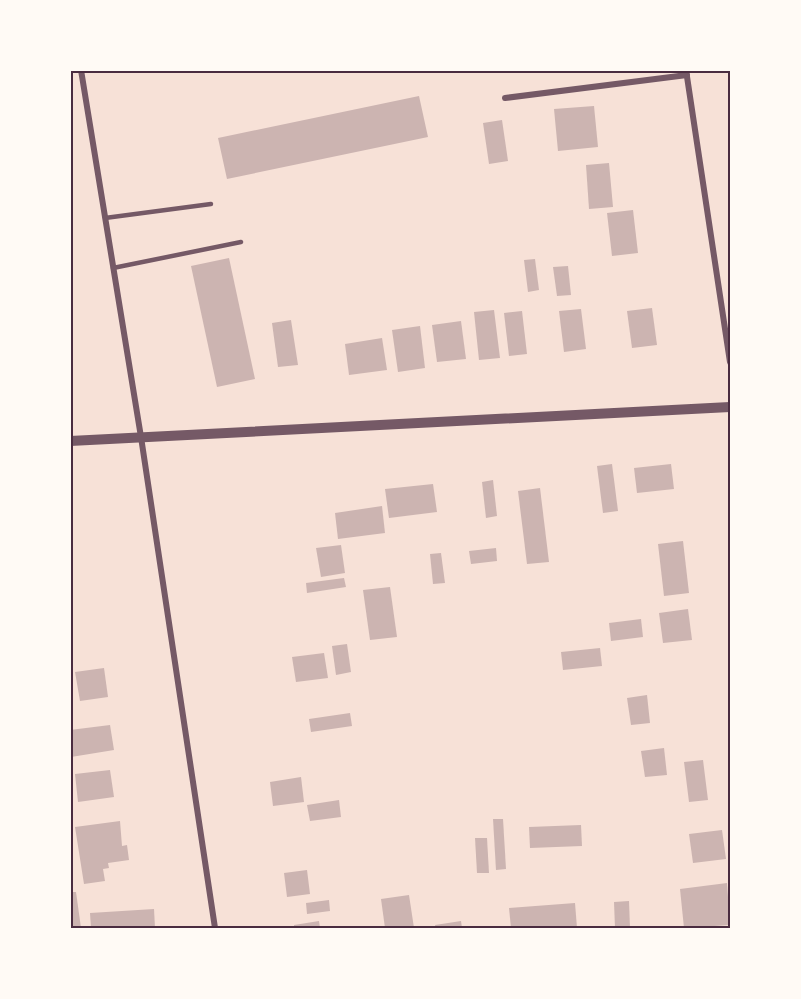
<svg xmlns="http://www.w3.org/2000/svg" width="801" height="999" viewBox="0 0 801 999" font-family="'Alegreya Sans',sans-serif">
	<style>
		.building { fill: #ccb4b1 }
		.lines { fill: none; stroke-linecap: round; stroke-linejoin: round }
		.service { stroke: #755966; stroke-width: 4.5 }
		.minor { stroke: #755966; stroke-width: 6 }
		.tertiary { stroke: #755966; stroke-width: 10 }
		.neatline { fill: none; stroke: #4a2c40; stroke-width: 2 }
	</style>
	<rect width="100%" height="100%" fill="#f7e1d7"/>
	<!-- building -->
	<g class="building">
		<path d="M419 96 428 137 227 179 218 138Z"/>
		<path d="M594 106 598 147 558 151 554 109Z"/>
		<path d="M502 120 508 161 489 164 483 123Z"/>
		<path d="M609 163 613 207 589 209 586 165Z"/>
		<path d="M633 210 638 253 612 256 607 213Z"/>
		<path d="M229 258 255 379 217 387 191 266Z"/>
		<path d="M535 259 539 290 528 292 524 260Z"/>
		<path d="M568 266 571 295 557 296 553 267Z"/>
		<path d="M652 308 657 345 632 348 627 311Z"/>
		<path d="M581 309 586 349 564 352 559 311Z"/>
		<path d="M494 310 500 358 479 360 474 312Z"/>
		<path d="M522 311 527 354 509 356 504 313Z"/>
		<path d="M291 320 298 365 278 367 272 323Z"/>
		<path d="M461 321 466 359 437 362 432 325Z"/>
		<path d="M420 326 425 368 398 372 392 330Z"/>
		<path d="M382 338 387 370 349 375 345 344Z"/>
		<path d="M612 464 618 511 603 513 597 466Z"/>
		<path d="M671 464 674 489 637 493 634 468Z"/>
		<path d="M493 480 497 516 486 518 482 482Z"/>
		<path d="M433 484 437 512 389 518 385 489Z"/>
		<path d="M540 488 549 562 527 564 518 491Z"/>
		<path d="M382 506 385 533 338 539 335 513Z"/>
		<path d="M683 541 689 593 664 596 658 544Z"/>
		<path d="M341 545 345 573 321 577 316 548Z"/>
		<path d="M496 548 497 561 471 564 469 551Z"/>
		<path d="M441 553 445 583 433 584 430 554Z"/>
		<path d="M344 578 346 587 307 593 306 583Z"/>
		<path d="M390 587 397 637 370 640 363 590Z"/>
		<path d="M688 609 692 640 663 643 659 613Z"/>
		<path d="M641 619 643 637 611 641 609 623Z"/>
		<path d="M347 644 351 672 336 675 332 646Z"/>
		<path d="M600 648 602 666 563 670 561 652Z"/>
		<path d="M324 653 328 678 296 682 292 657Z"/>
		<path d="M104 668 108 697 80 701 75 672Z"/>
		<path d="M647 695 650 723 631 725 627 698Z"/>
		<path d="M350 713 352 726 311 732 309 719Z"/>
		<path d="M110 725 114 750 71 757 70 730Z"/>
		<path d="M664 748 667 775 645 777 641 751Z"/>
		<path d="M703 760 708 800 689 802 684 762Z"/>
		<path d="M110 770 114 797 78 802 75 774Z"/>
		<path d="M301 777 304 802 273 806 270 782Z"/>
		<path d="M339 800 341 817 310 821 307 805Z"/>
		<path d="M493 819H503L506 869 496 870Z"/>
		<path d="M120 821 122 846 127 845 129 860 108 863 109 868 103 869 105 881 84 884 75 827Z"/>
		<path d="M581 825 582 846 530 848 529 827Z"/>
		<path d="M722 830 726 859 693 863 689 834Z"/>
		<path d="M475 838H487L489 873H477Z"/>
		<path d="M307 870 310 894 287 897 284 873Z"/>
		<path d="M727 883 730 925 684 928 680 889Z"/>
		<path d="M70 892H76L81 928H70Z"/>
		<path d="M409 895 414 928H385L381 899Z"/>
		<path d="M329 900 330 911 307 914 306 903Z"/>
		<path d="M629 901 630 928H615L614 902Z"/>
		<path d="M575 903 577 928H511L509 908Z"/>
		<path d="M154 909 155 928H91L90 913Z"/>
		<path d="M319 921 320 928H294V925Z"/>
		<path d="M461 921 462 928H436L435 925Z"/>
	</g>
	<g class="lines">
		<!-- service -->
		<g class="service">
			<path d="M105 218 211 204"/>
			<path d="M113 268 241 242"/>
		</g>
		<!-- minor -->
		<g class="minor">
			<path d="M81 70 141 437 215 928"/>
			<path d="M686 70 730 362"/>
			<path d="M505 98 687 75"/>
		</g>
		<!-- tertiary -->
		<path class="tertiary" d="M70 441 730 407"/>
	</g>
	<!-- border -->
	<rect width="801" height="999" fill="none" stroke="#fffaf5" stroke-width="144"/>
	<rect x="72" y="72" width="657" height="855" class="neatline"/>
</svg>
